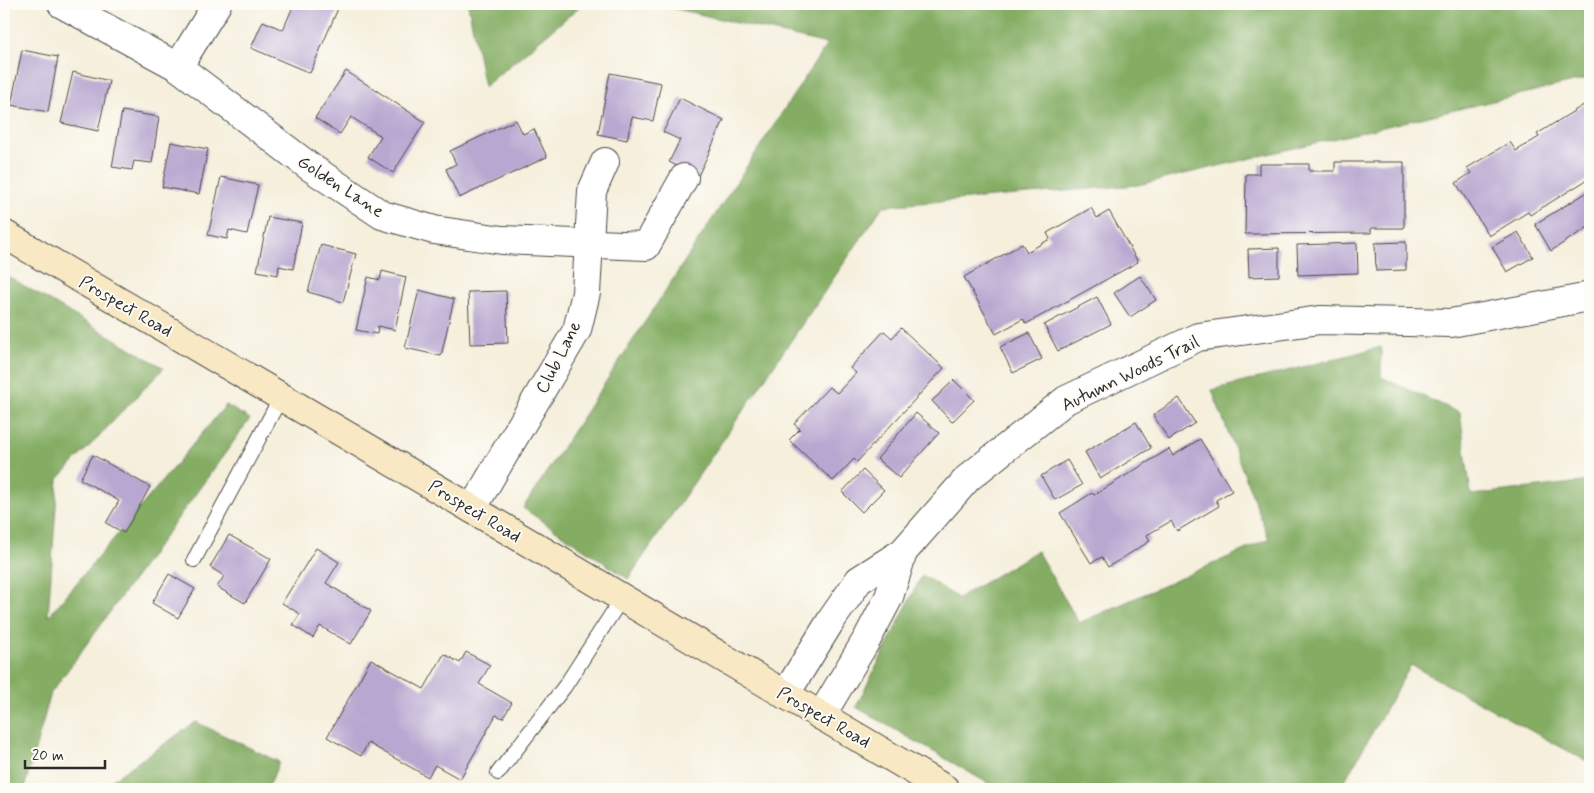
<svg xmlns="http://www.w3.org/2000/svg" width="1594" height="793" viewBox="0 0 1594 793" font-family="Mynerve,sans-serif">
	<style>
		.forest { fill: #84ad64; stroke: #586c48 }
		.building { fill: #b8a7d0 }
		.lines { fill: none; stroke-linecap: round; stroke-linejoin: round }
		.lane-casing { stroke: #494846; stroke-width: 16 }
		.street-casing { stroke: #494846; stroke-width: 30 }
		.secondary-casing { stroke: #494846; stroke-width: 30 }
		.lane { stroke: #fff; stroke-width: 14 }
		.street { stroke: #fff; stroke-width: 28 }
		.secondary { stroke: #f8e8c3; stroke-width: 28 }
		.labels { text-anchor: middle; stroke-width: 4; stroke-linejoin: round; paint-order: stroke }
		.street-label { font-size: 18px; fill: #2b2b2b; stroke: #fdfcf7 }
	</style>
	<rect width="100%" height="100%" fill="#fdfcf7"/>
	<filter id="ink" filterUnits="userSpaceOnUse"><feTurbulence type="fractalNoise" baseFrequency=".02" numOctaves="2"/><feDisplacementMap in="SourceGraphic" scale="10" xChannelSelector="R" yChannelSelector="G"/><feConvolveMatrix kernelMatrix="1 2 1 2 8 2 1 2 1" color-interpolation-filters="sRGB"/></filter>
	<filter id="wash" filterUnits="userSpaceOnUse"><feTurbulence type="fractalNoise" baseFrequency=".0096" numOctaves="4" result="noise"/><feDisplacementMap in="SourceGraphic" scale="20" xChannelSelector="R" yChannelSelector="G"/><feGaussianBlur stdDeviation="1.12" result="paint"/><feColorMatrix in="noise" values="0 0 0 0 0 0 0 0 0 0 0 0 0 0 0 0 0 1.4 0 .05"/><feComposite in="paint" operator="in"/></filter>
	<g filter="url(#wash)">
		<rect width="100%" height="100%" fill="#f5efdc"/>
		<!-- forest -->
		<g class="forest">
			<path d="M468 4H583L484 87Z"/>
			<path d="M656 4H1590V78L1138 185 883 206 628 579 523 508 827 44Z"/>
			<path d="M4 274 164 368 58 479 48 617 226 405 250 419 51 693 24 789H4Z"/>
			<path d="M1381 347V377L1460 413 1471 495 1590 481V763L1411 665 1340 789H998L856 707 922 575 958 598 1037 551 1079 623 1269 539 1212 390Z"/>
			<path d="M196 722 279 762 268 789H99Z"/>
		</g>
		<g id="blocks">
			<!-- building -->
			<g class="building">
				<path d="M294 4H340L310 73 251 48 263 21 283 30Z"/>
				<path d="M22 50 58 57 48 112 11 105Z"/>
				<path d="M346 71 425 122 393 173 368 157 381 136 351 117 340 134 315 118Z"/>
				<path d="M73 72 109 81 98 131 61 123Z"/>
				<path d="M610 73 661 83 653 121 632 117 627 140 598 134Z"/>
				<path d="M680 98 724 120 698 176 669 162 680 140 663 132Z"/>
				<path d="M1590 101V178L1530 215 1528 212 1489 236 1456 183 1471 173 1467 168 1510 142 1516 151 1539 137 1537 134Z"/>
				<path d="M122 111 159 117 152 163 134 161 132 170 112 167Z"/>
				<path d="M516 120 523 134 534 129 547 157 459 198 446 169 456 164 450 151Z"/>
				<path d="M171 142 208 149 199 194 162 187Z"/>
				<path d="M1335 162H1404V228H1371V233L1245 234 1246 174H1259V164H1309V171H1335Z"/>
				<path d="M221 177 258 185 247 234 229 230 227 239 208 235Z"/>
				<path d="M1586 193 1590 201V226L1551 251 1535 224Z"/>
				<path d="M1091 208 1097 218 1109 211 1138 262 1026 324 1023 319 996 334 964 277 1022 244 1027 252 1050 239 1047 233Z"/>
				<path d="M268 217 302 223 293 269 279 266 278 275 257 271Z"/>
				<path d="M1518 232 1533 257 1507 272 1492 247Z"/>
				<path d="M1406 242V270L1376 271 1375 243Z"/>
				<path d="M1357 243 1358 273 1298 275 1297 245Z"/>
				<path d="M321 245 356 254 343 302 308 292Z"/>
				<path d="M1279 248V276L1249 277 1248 249Z"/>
				<path d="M382 271 406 277 395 330 378 326 377 334 356 330 368 277 380 280Z"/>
				<path d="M1140 276 1156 300 1130 317 1114 293Z"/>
				<path d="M419 290 454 299 441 356 405 348Z"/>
				<path d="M506 291 508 343 470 344 468 292Z"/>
				<path d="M1097 297 1111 324 1058 351 1044 325Z"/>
				<path d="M901 328 944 368 857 462 854 459 833 481 789 440 800 429 794 424 829 387 837 393 856 373 850 368 884 331 892 338Z"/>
				<path d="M1029 333 1042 359 1013 373 1000 347Z"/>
				<path d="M954 380 974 400 952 422 932 401Z"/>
				<path d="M1179 398 1195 423 1169 440 1153 415Z"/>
				<path d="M916 413 939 433 899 478 877 459Z"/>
				<path d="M1136 422 1151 448 1100 479 1085 452Z"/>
				<path d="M1200 439 1232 491 1216 500 1219 506 1177 531 1171 521 1147 535 1150 541 1108 567 1102 557 1091 563 1060 513 1092 493 1094 495 1169 449 1173 456Z"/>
				<path d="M93 455 150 487 124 533 106 523 119 501 80 479Z"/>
				<path d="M1067 460 1082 485 1055 500 1041 476Z"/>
				<path d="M863 470 884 490 862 512 842 492Z"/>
				<path d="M229 535 271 559 245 603 217 587 224 576 210 567Z"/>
				<path d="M316 548 339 562 326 583 371 611 351 644 320 626 313 638 293 625 300 614 282 603Z"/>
				<path d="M169 574 195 589 178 618 152 603Z"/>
				<path d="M466 652 490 665 479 684 512 703 503 718 496 715 460 779 435 765 428 777 368 743 361 756 327 737 371 659 424 689 444 654 460 663Z"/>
			</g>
		</g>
	</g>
	<g filter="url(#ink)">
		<use href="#blocks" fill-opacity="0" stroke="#494846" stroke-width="1"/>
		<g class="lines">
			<defs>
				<g id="lane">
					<path d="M194 560 281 397"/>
					<path d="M498 773 565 686 622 598"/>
				</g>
				<g id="street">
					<path d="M62 4 178 67 310 167 382 215 434 230 502 240 646 246 684 178"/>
					<path d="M178 67 217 4"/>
					<path d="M472 509 577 330 586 293 592 191 605 162"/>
					<path d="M785 695 832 619 859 580 903 552 968 478 1066 400 1198 337 1320 320 1451 323 1584 298 1590 294"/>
					<path d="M821 716 867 639 889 597 903 552"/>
				</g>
				<path id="secondary" d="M4 234 472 509 945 789"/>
			</defs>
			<!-- lane casing -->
			<use href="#lane" class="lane-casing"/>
			<!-- street casing -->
			<use href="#street" class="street-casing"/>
			<!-- secondary casing -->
			<use href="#secondary" class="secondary-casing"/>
			<!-- lane -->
			<use href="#lane" class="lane"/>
			<!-- street -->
			<use href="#street" class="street"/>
			<!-- secondary -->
			<use href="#secondary" class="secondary"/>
		</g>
	</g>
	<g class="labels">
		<!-- street labels -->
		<g class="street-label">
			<text transform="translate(341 186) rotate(33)" y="6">Golden Lane</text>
			<text transform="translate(126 306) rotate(30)" y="6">Prospect Road</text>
			<text transform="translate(558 357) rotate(-63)" y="6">Club Lane</text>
			<text transform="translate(1130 373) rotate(-26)" y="6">Autumn Woods Trail</text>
			<text transform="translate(475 511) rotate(31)" y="6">Prospect Road</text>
			<text transform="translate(824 717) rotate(30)" y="6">Prospect Road</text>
		</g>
	</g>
	<!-- margin -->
	<rect width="1594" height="793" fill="none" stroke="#fdfcf7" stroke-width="20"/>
	<!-- scale -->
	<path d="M25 760v8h80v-8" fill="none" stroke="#2b2b2b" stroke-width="2.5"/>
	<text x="32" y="760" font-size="15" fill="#2b2b2b" stroke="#fdfcf7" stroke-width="4" paint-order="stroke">20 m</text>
</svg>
